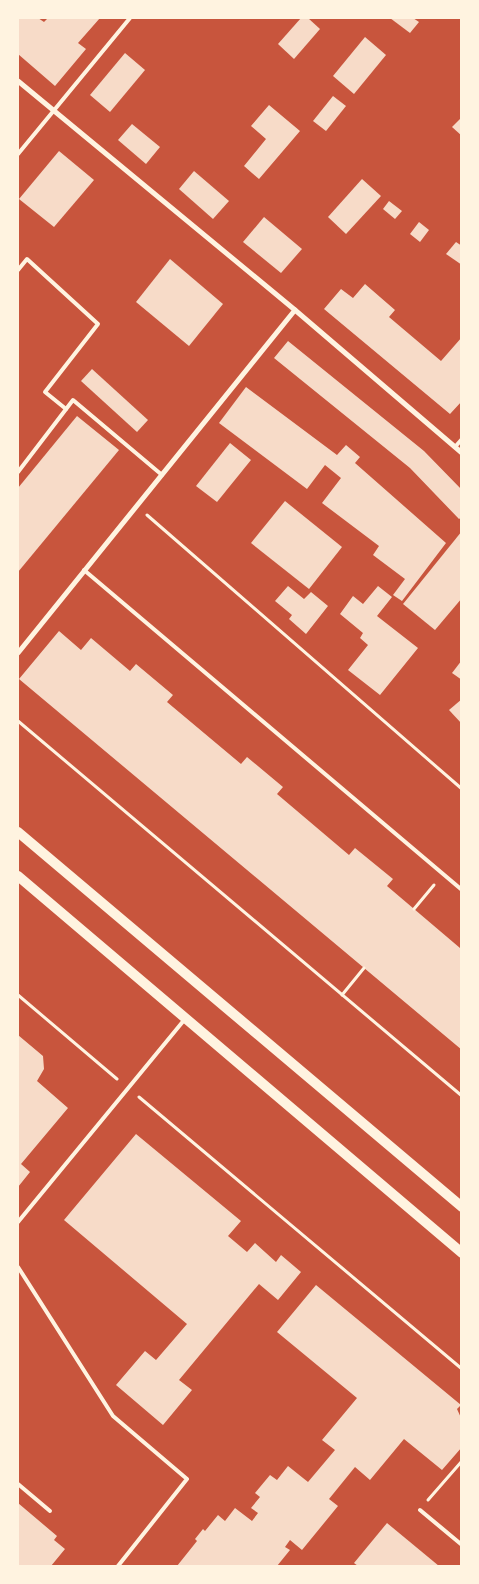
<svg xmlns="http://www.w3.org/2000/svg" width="479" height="1584" viewBox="0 0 479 1584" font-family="'Alegreya Sans',sans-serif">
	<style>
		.building { fill: #f7dbc8 }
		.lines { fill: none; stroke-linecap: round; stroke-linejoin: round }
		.path { stroke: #fff3e0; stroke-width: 3 }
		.service { stroke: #fff3e0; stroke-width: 4 }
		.minor { stroke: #fff3e0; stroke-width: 5 }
		.secondary { stroke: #fff3e0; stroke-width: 10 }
	</style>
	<rect width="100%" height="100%" fill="#c8553d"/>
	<!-- building -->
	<g class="building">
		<path d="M18 18H38L44 22 48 18H100L78 43 86 49 55 86 18 54Z"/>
		<path d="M301 18H308L320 29 294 59 278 44Z"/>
		<path d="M390 18H413L419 22 410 33Z"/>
		<path d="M365 37 386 55 354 94 333 76Z"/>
		<path d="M125 53 145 70 110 112 90 95Z"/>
		<path d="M333 96 346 106 326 131 313 121Z"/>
		<path d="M269 105 300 131 259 179 244 166 266 139 251 126Z"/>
		<path d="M462 117V136L452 127Z"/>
		<path d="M132 124 160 147 146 164 118 140Z"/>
		<path d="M59 151 94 180 54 227 19 199Z"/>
		<path d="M194 171 229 201 213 219 179 189Z"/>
		<path d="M362 179 381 196 346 234 328 217Z"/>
		<path d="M389 201 402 211 395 219 383 209Z"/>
		<path d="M264 217 302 249 281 273 243 242Z"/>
		<path d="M419 222 429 230 420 242 410 234Z"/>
		<path d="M456 242 462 246V265L446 254Z"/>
		<path d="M170 259 223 304 189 346 136 302Z"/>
		<path d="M365 284 395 310 389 317 441 361 462 337V401L450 414 324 309 341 289 353 298Z"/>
		<path d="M288 341 424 451 462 490V517L459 519 410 468 274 358Z"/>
		<path d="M92 369 148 420 137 432 81 381Z"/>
		<path d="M246 387 337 455 346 445 360 457 355 463 446 543 402 601 393 595 405 579 373 555 379 546 322 503 341 478 325 465 307 489 219 423Z"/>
		<path d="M77 416 119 450 18 572V488Z"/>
		<path d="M230 443 251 460 217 502 196 486Z"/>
		<path d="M285 501 342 547 309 589 251 543Z"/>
		<path d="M462 531V598L435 630 403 604Z"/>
		<path d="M288 586 304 599 311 592 328 606 306 634 289 619 292 615 275 601Z"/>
		<path d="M378 586 392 597 377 616 418 648 380 695 348 670 368 645 360 638 363 633 340 614 353 596 363 604Z"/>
		<path d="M59 631 81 650 91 638 130 671 136 664 173 695 167 702 241 764 247 757 283 787 277 794 349 855 355 848 393 879 387 886 460 948 462 947V1050L19 679Z"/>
		<path d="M462 660V680L452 673Z"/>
		<path d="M462 699V724L449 710Z"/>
		<path d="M18 1035 43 1056 44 1069 37 1081 68 1108 21 1164 30 1172 18 1187Z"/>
		<path d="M136 1134 241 1221 228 1236 247 1252 255 1243 276 1262 281 1255 301 1272 278 1300 259 1284 179 1380 192 1390 163 1425 116 1385 145 1351 156 1360 187 1324 64 1220Z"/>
		<path d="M316 1285 461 1405 457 1409 462 1420V1447L442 1470 404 1439 370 1480 355 1467 329 1499 338 1506 302 1550 290 1540 285 1547 290 1550 277 1566H177L197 1541 195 1539 203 1529 205 1531 218 1515 225 1521 235 1508 252 1521 258 1513 251 1508 260 1497 255 1493 270 1475 277 1480 288 1466 308 1482 335 1450 322 1440 357 1398 277 1332Z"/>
		<path d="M18 1503 57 1536 54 1540 65 1549 51 1566H18Z"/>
		<path d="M387 1523 439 1566H358L354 1563Z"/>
	</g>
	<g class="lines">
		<!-- path -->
		<g class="path">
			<path d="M147 515 462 789"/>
			<path d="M18 721 462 1096"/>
			<path d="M414 909 434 885"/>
			<path d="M18 995 117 1079"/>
			<path d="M342 995 364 968"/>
			<path d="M139 1097 462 1369"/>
			<path d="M428 1500 462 1461"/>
		</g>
		<!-- service -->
		<g class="service">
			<path d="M18 154 130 18"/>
			<path d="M18 270 27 259 98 324 45 392 66 409"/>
			<path d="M455 447 462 439"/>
			<path d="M18 472 73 400 162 475"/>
			<path d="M84 570 462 890"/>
			<path d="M18 1222 185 1019"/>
			<path d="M18 1267 113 1416 187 1479 118 1566"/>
			<path d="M18 1484 50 1511"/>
			<path d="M420 1510 462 1545"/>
		</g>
		<!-- minor -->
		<g class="minor">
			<path d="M18 81 295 310 462 453"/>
			<path d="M18 653 295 310"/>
		</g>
		<!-- secondary -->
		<g class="secondary">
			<path d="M18 832 462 1207"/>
			<path d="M18 876 462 1253"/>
		</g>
	</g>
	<!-- border -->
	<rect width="479" height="1584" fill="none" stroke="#fff3e0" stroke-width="38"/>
</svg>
